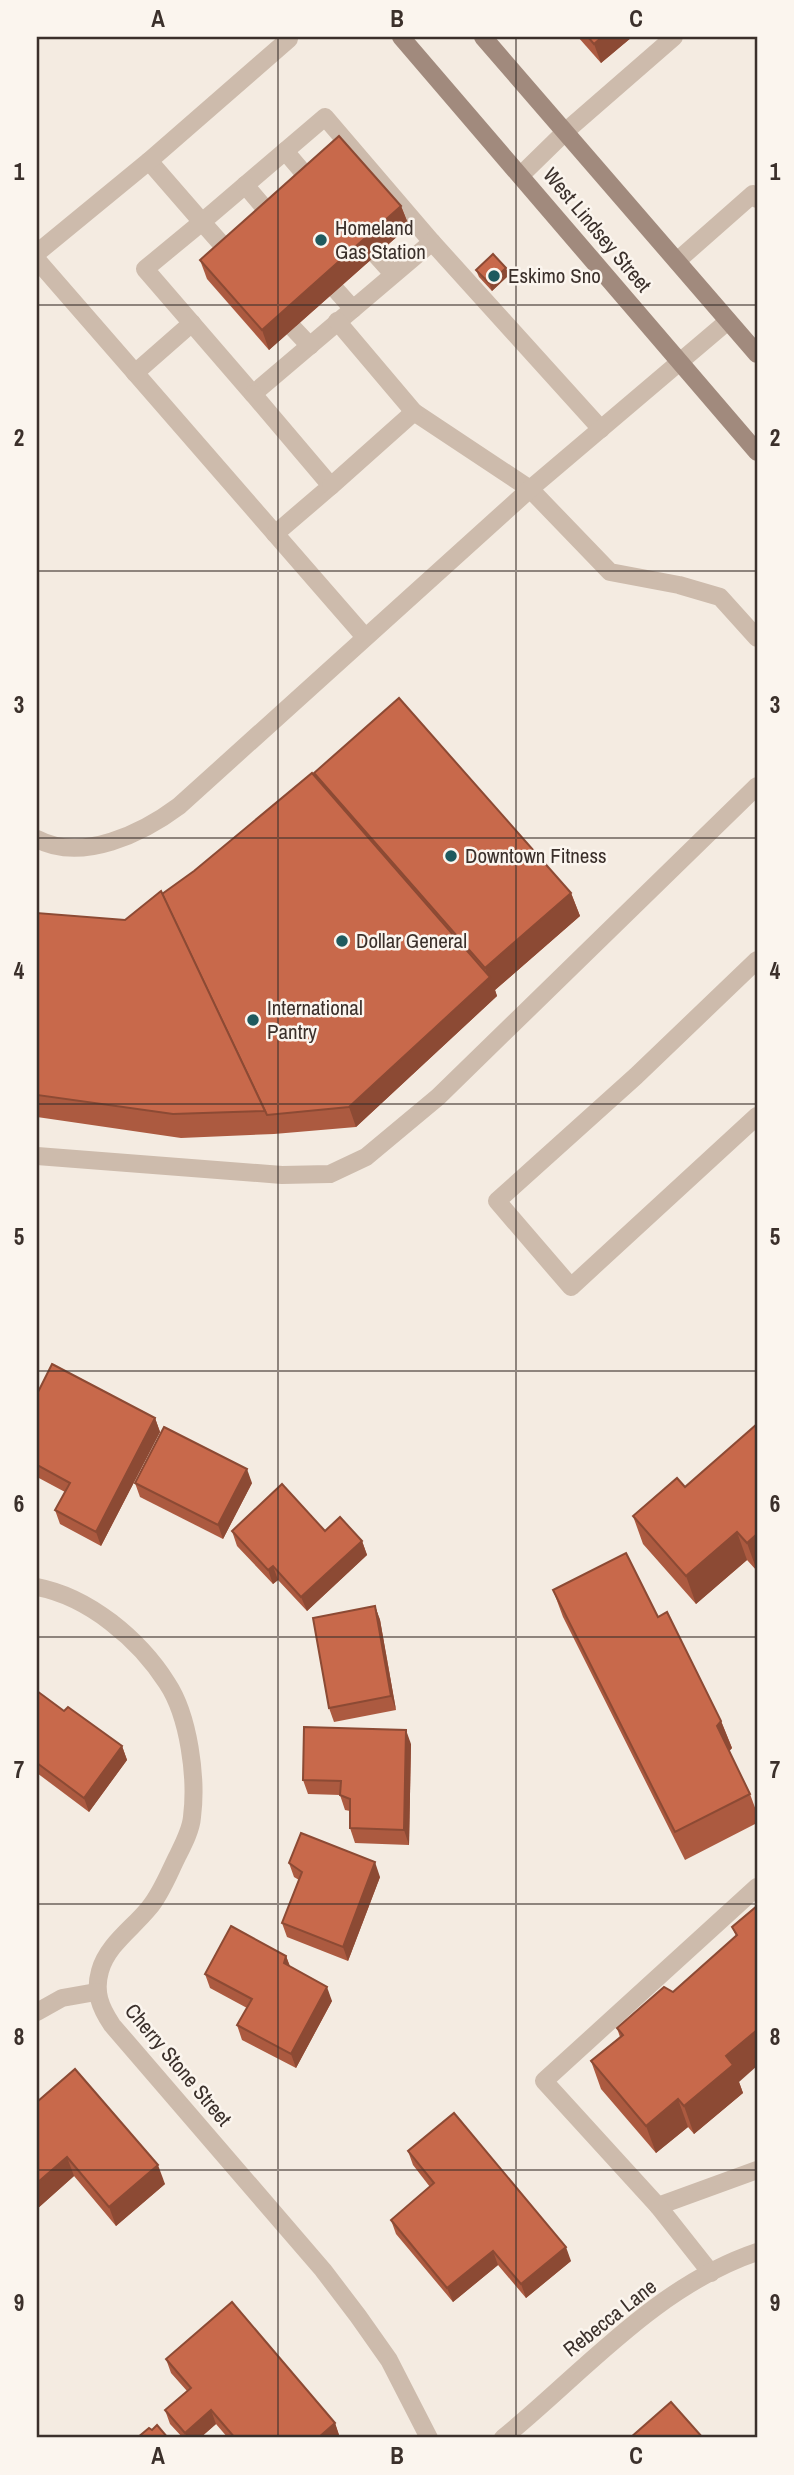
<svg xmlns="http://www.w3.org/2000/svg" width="794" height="2475" viewBox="0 0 794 2475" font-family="'Archivo Narrow',sans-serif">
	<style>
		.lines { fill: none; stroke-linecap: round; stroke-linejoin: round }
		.lane { stroke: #cdbbac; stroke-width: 18 }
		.street { stroke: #cdbbac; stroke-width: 18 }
		.secondary { stroke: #a18a7d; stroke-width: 18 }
		.wall { fill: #ac5a40 }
		.shaded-wall { fill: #8c4a34 }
		.building { fill: #c8694b; stroke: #8c4a34; stroke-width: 2 }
		.grid { fill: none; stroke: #3b302b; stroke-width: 2; stroke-opacity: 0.55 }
		.poi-dot { fill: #1f5a5e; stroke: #fbf5ee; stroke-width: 2.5 }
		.labels { text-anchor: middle; stroke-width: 5; stroke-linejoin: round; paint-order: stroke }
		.poi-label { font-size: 21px; fill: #3b302b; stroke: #fbf5ee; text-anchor: start }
		.street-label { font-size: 21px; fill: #3b302b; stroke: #fbf5ee }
		.neatline { fill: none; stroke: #3b302b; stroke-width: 2.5 }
		.grid-label { font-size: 23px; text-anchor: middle; font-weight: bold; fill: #3b302b }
	</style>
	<rect width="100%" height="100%" fill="#f4ebe1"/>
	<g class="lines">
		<!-- lane -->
		<g class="lane">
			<path d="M285 151 313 184"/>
			<path d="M149 161 202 222 145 269 253 394 432 242 325 117 202 222 232 256"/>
			<path d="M521 175 566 131 674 37"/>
			<path d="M245 185 274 219"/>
			<path d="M432 242 601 429"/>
			<path d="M37 253 149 161 289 39"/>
			<path d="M376 255 393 274"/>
			<path d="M37 260 365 637"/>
			<path d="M677 261 753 194 757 199"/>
			<path d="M336 290 353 309"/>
			<path d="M337 321 414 412 530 489 610 572 679 585 720 597 757 638"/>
			<path d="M293 328 310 346"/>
			<path d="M135 373 192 323"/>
			<path d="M253 394 331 486 275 534"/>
			<path d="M331 486 414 412"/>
			<path d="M37 839C82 863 143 833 179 806L530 489 728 321"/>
			<path d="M757 960 636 1076 497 1201 571 1287 757 1116"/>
			<path d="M37 1156 282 1175 330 1174 366 1157 438 1097 757 786"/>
			<path d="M658 2206 757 2170"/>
			<path d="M711 2273 658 2206 544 2081 757 1887"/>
		</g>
		<!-- street -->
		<g class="street">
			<path d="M37 1587C89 1597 139 1639 167 1683 189 1716 197 1778 192 1817 191 1830 183 1845 177 1857 169 1873 161 1894 149 1908 133 1928 107 1945 100 1971 94 1992 100 2007 112 2025L323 2270 358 2316 389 2360 429 2438"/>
			<path d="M37 2012 62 1998 96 1992"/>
			<path d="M503 2438C583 2373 656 2286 757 2252"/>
		</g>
		<!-- secondary -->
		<g class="secondary">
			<path d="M401 37 757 452"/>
			<path d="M483 37 757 354"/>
		</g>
	</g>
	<!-- wall -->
	<g class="wall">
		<path d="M578 37H632L601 63Z"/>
		<path d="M401 206 409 226 269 350 207 279 200 260Z"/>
		<path d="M476 270 509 275 492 291 479 277Z"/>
		<path d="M314 773 571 893 580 916 495 990 497 996 356 1127 274 1134 181 1138 37 1117V913L125 920 194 871 315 777Z"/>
		<path d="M37 1394 155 1418 160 1432 101 1546 60 1524 55 1510 65 1492 37 1477Z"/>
		<path d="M757 1424V1571L747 1560 696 1604 643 1544 633 1516 685 1487Z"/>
		<path d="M135 1483H252L223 1539 140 1497Z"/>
		<path d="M232 1531H325L362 1541 367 1555 307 1611 278 1580 273 1584 237 1546Z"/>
		<path d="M553 1590 658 1617 721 1721 732 1748 729 1751 750 1794 757 1813V1823L685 1860 563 1617Z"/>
		<path d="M375 1606 380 1620 396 1710 334 1722 329 1708Z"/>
		<path d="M37 1691 64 1711 122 1746 127 1760 89 1812 37 1773Z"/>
		<path d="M411 1744 409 1845 355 1843 350 1828V1811L345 1810 340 1795 308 1794 303 1780Z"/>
		<path d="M289 1863 380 1877 348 1961 287 1937 282 1923 299 1880 294 1877Z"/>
		<path d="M757 1906 739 2082 743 2093 694 2134 688 2127 656 2153 601 2089 591 2061 620 2037 617 2028 673 1992 736 1936 732 1927Z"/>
		<path d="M286 1956 290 1966 332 2001 296 2068 242 2040 237 2025 247 2008 210 1988 205 1974Z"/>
		<path d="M37 2102 165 2184 116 2226 74 2176 37 2209Z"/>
		<path d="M408 2151 571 2261 526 2298 498 2265 453 2302 396 2234 391 2220 430 2187 413 2165Z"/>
		<path d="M166 2359 335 2423 340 2438H228L216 2424 200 2438H183L170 2424 165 2410 187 2391 171 2373Z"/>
	</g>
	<!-- shaded-wall -->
	<g class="shaded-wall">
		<path d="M602 37H632L601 63 594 44Z"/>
		<path d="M401 206 409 226 269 350 262 330Z"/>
		<path d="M506 268 509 275 492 291 489 283Z"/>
		<path d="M571 893 580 916 495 990 497 996 356 1127 349 1107 488 978 485 968Z"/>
		<path d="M155 1418 160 1432 101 1546 96 1532Z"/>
		<path d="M247 1469 252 1483 223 1539 218 1525Z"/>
		<path d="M737 1532 747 1560 696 1604 686 1576Z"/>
		<path d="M757 1534V1571L747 1543Z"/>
		<path d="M362 1541 367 1555 307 1611 301 1597Z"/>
		<path d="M273 1566 278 1580 273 1584 268 1570Z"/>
		<path d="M375 1606 380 1620 396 1710 391 1696Z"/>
		<path d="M721 1721 732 1748 727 1754 717 1726Z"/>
		<path d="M406 1730 411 1744 409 1845 404 1830Z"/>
		<path d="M122 1746 127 1760 89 1812 84 1798Z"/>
		<path d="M375 1862 380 1877 348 1961 343 1947Z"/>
		<path d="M286 1956 291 1970 284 1963Z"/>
		<path d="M327 1987 332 2001 296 2068 291 2054Z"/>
		<path d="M757 2030V2066L739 2082 743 2093 694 2134 684 2106 726 2056Z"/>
		<path d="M678 2099 688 2127 656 2153 646 2126Z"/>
		<path d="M67 2157 74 2176 37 2209V2183Z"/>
		<path d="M158 2165 165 2184 116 2226 109 2207Z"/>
		<path d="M566 2247 571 2261 526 2298 521 2284Z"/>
		<path d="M493 2251 498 2265 453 2302 447 2288Z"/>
		<path d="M211 2410 216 2424 200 2438H187L185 2433Z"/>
		<path d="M335 2423 340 2438H318Z"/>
	</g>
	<!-- building -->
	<g class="building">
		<path d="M588 37H602L594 44Z"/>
		<path d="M339 136 401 206 262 330 200 260Z"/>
		<path d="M493 254 506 268 489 283 476 270Z"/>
		<path d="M399 698 571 893 485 968 314 773Z"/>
		<path d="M312 773 490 977 349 1107 267 1115 162 894 194 871Z"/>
		<path d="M161 891 265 1111 173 1114 37 1095V913L125 920Z"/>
		<path d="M52 1364 155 1418 96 1532 55 1510 70 1483 37 1465V1394Z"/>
		<path d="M757 1424V1534L747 1543 737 1532 686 1576 633 1516 677 1478 685 1487Z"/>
		<path d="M164 1427 247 1469 218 1525 135 1483Z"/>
		<path d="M282 1484 325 1531 340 1517 362 1541 301 1597 273 1566 268 1570 232 1531Z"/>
		<path d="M626 1553 658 1617 667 1612 721 1721 717 1726 750 1794 675 1832 553 1590Z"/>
		<path d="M375 1606 391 1696 329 1708 313 1618Z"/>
		<path d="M37 1691 64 1711 68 1707 122 1746 84 1798 37 1763Z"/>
		<path d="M304 1727 406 1730 404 1830 350 1828V1799L340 1795 341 1781 303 1780Z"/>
		<path d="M301 1833 375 1862 343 1947 282 1923 302 1872 289 1863Z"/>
		<path d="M757 1906V2030L726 2056 733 2065 684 2106 678 2099 646 2126 591 2061 623 2035 617 2028 664 1987 673 1992 737 1935 732 1927Z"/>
		<path d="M231 1926 286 1956 284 1963 327 1987 291 2054 237 2025 252 1999 205 1974Z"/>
		<path d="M75 2069 158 2165 109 2207 67 2157 37 2183V2102Z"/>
		<path d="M454 2113 566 2247 521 2284 493 2251 447 2288 391 2220 434 2183 408 2151Z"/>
		<path d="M232 2302 335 2423 318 2438H235L211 2410 185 2433 165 2410 191 2388 166 2359Z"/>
		<path d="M671 2402 703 2438H630Z"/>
		<path d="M157 2425 168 2438H137L149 2428 152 2430Z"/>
	</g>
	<!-- grid -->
	<path class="grid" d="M278 37V2438M516 37V2438M37 305H757M37 571H757M37 838H757M37 1104H757M37 1371H757M37 1637H757M37 1904H757M37 2170H757"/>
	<!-- markers -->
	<g class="poi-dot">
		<circle cx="321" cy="240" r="7"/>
		<circle cx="494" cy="276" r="7"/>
		<circle cx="451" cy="856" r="7"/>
		<circle cx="342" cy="941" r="7"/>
		<circle cx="253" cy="1020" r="7"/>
	</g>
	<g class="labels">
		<!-- poi labels -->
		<g class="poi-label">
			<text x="335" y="235">Homeland<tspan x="335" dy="24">Gas Station</tspan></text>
			<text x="508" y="283">Eskimo Sno</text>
			<text x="465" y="863">Downtown Fitness</text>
			<text x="356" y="948">Dollar General</text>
			<text x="267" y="1015">International<tspan x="267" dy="24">Pantry</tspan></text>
		</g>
		<!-- street labels -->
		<g class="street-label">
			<text transform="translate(597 230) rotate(50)" y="7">West Lindsey Street</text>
			<text transform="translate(178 2065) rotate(50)" y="7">Cherry Stone Street</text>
			<text transform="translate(610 2318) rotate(-38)" y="7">Rebecca Lane</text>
		</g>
	</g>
	<!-- border -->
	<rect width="794" height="2475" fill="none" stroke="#fbf5ee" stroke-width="77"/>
	<rect x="38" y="38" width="718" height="2398" class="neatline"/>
	<g class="grid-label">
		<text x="158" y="27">A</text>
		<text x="397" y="27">B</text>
		<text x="636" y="27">C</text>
		<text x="19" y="180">1</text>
		<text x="775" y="180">1</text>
		<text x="19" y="446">2</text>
		<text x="775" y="446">2</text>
		<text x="19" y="713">3</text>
		<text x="775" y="713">3</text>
		<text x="19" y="979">4</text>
		<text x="775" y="979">4</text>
		<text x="19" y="1245">5</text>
		<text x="775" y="1245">5</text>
		<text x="19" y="1512">6</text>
		<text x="775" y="1512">6</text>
		<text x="19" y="1778">7</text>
		<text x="775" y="1778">7</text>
		<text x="19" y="2045">8</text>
		<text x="775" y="2045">8</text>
		<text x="19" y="2311">9</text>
		<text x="775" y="2311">9</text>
		<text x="158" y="2464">A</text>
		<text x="397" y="2464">B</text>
		<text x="636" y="2464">C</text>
	</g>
</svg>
